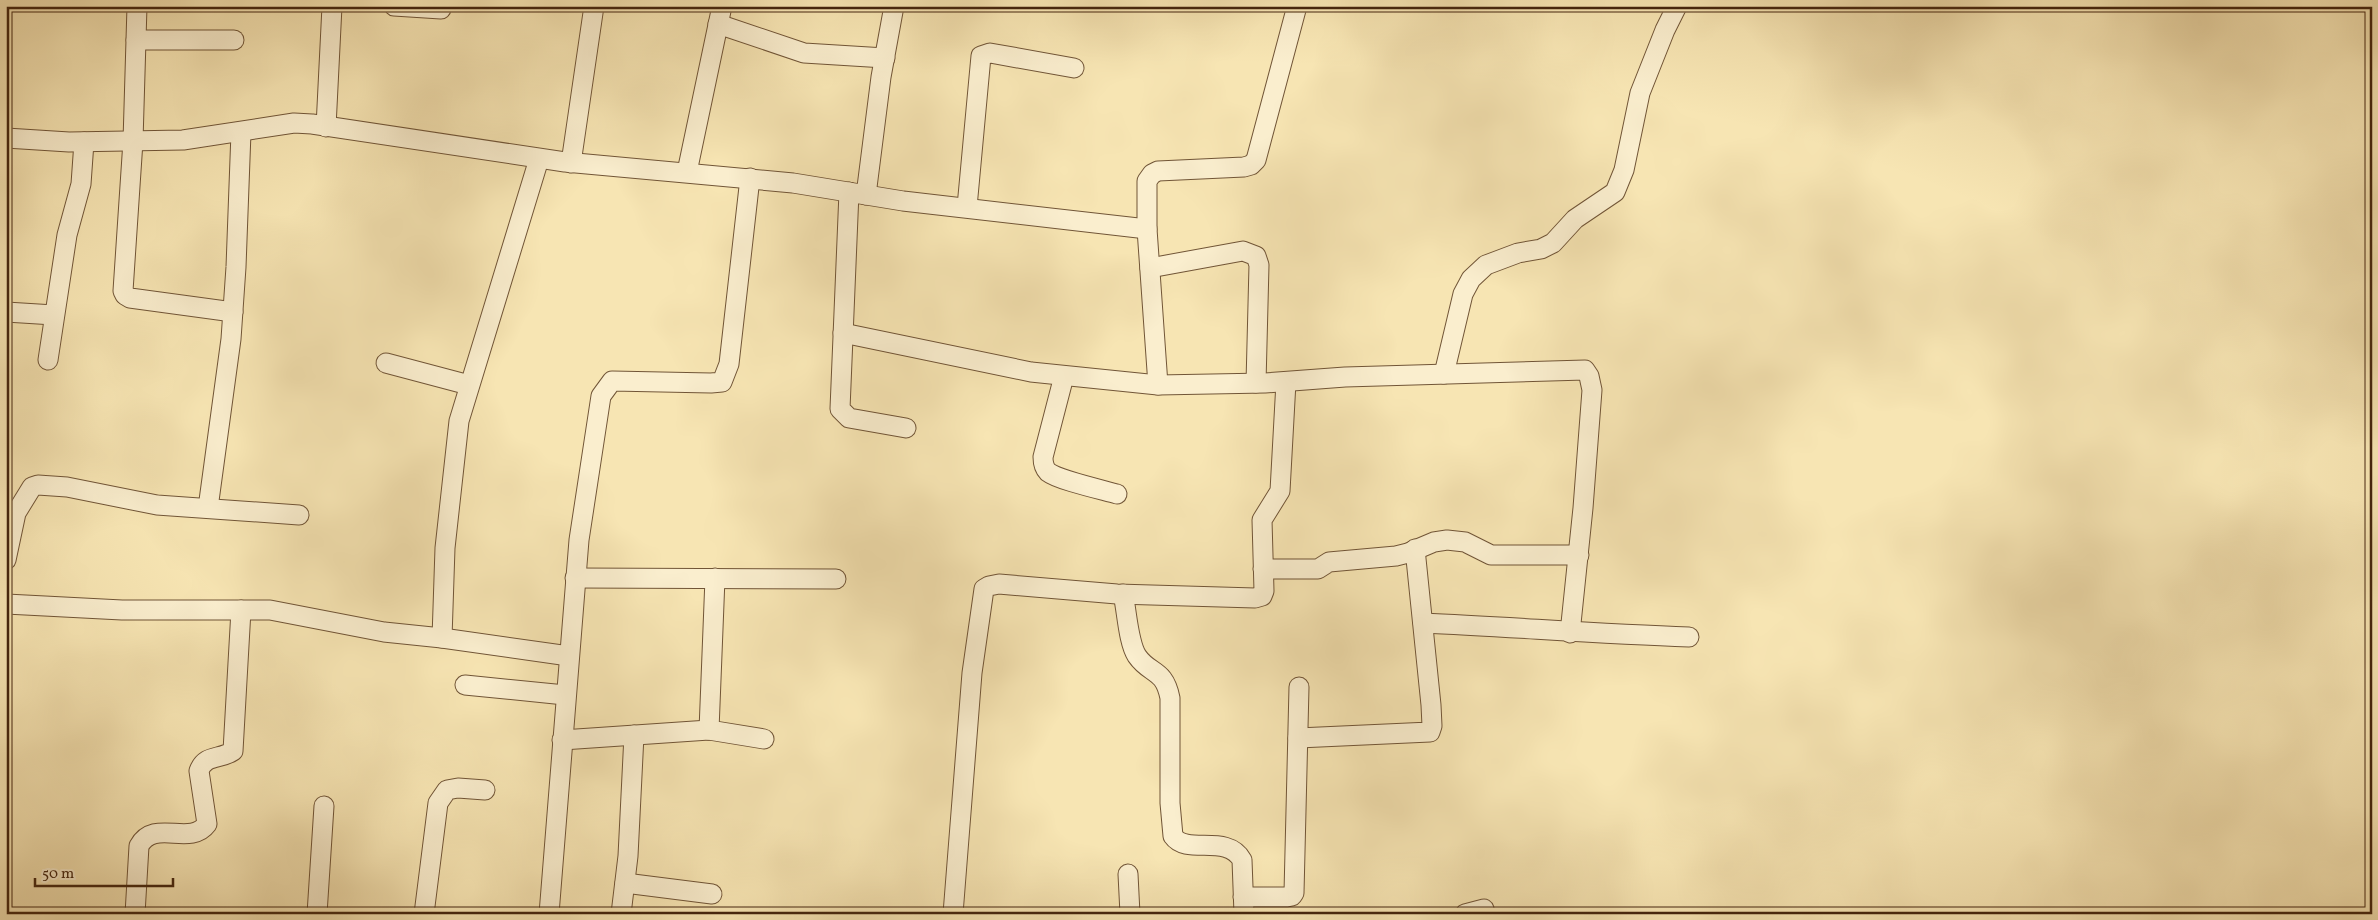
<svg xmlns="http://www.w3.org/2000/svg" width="2378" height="920" viewBox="0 0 2378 920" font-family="Vollkorn,serif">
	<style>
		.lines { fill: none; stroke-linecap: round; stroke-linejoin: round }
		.minor-casing { stroke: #715537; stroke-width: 21 }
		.minor { stroke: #faeece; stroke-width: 19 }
	</style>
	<rect width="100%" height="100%" fill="#f7e5b3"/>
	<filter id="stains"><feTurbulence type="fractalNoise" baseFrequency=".004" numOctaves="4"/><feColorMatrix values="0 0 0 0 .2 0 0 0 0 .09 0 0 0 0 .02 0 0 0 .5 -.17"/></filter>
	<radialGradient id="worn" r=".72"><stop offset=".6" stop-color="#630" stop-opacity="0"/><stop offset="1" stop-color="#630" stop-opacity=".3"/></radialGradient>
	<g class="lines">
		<defs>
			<g id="minor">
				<path d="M137 6 133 141 123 291 125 295 130 298 233 312"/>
				<path d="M394 6 441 9"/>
				<path d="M718 24 804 53 885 58"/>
				<path d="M136 40H234"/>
				<path d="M326 127 332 6"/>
				<path d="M6 138 69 142 183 140 294 123 312 124 565 162 793 183 903 201 1147 229"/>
				<path d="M571 163 594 6"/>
				<path d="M687 172 722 6"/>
				<path d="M849 192 840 409 849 418 906 428"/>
				<path d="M866 195 881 77 894 6"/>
				<path d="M967 207 981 56 990 53 1074 68"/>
				<path d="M1150 268 1243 251 1256 256 1259 265 1256 383"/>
				<path d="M6 312 54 315"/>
				<path d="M843 333 1031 372 1158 385 1265 383 1345 377 1585 370 1589 376 1592 390 1583 508 1570 633"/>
				<path d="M48 360 67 235 81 184 84 142"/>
				<path d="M386 363 469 385"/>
				<path d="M1444 374 1463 294 1471 279 1486 265 1518 253 1541 249 1553 243 1575 219 1615 192 1624 170 1640 93 1665 30 1677 6"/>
				<path d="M1064 376 1043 457C1043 462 1044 468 1048 472 1058 480 1103 490 1117 494"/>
				<path d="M1158 385 1147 229V181L1152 174 1158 171 1244 167 1251 165 1256 160 1297 6"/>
				<path d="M208 508 231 339 236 267 241 132"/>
				<path d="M6 560 16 513 32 487 38 485 67 487 157 505 299 515"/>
				<path d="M1263 569H1318L1329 562 1396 556 1408 553 1434 542 1447 540 1465 542 1491 555H1579"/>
				<path d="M575 578 836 579"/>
				<path d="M1123 594C1127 611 1128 642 1137 656 1150 675 1164 668 1170 698V803L1173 836C1187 856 1227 833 1242 860L1244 914"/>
				<path d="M6 604 122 610H270L384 632 442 638 569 656"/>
				<path d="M1423 623C1512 627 1600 634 1689 637"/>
				<path d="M442 638 445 548 459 421 539 159"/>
				<path d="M465 685 565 695"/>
				<path d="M709 730 715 578"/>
				<path d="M1298 738 1430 732 1432 726 1431 705 1415 549"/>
				<path d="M562 740 709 730 764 739"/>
				<path d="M1128 874 1130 914"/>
				<path d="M625 883 712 894"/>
				<path d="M1243 897H1287L1292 896 1294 893 1299 687"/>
				<path d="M135 914 139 846C154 818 190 847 207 824L199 771C205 754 220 760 233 751L241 610"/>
				<path d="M317 914 324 806"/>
				<path d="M424 914 438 803 447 790 458 788 485 790"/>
				<path d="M549 914 579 540 601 396 612 381 711 383 722 382 729 364 750 178"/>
				<path d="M621 914 628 856 634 735"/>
				<path d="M953 914 972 673 984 589 989 586 999 584 1117 594 1255 598 1262 596 1264 591 1262 520 1280 491 1286 382"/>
				<path d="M1465 914 1484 909"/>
			</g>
		</defs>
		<!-- minor casing -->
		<use href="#minor" class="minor-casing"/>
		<!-- minor -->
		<use href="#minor" class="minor"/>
	</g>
	<!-- margin -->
	<rect width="2378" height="920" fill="none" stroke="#f7e5b3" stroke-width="25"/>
	<rect x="8" y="8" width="2363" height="905" fill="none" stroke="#44250e" stroke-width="2.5"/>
	<rect x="12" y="12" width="2353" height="895" fill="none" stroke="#44250e"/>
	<!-- scale -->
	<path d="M35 878v8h138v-8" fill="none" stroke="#44250e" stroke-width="2.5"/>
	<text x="42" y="878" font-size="15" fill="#44250e" stroke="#faeece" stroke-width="4" paint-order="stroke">50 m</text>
	<rect width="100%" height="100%" filter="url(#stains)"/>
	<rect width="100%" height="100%" fill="url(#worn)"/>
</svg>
